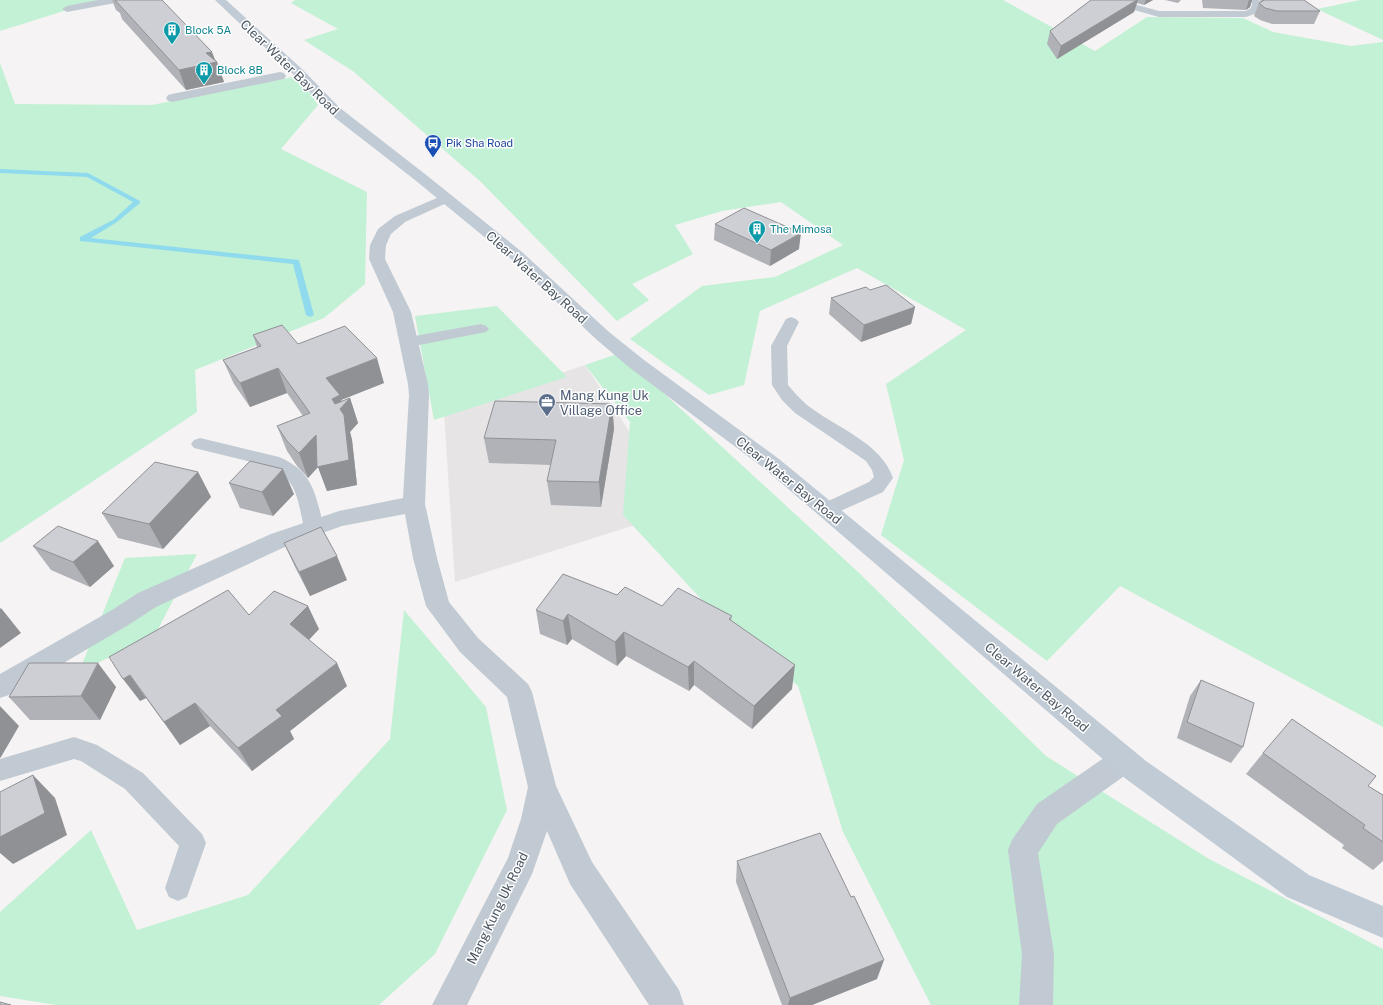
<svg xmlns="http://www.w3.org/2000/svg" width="1383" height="1005" viewBox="0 0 1383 1005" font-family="'Public Sans',sans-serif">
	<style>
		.education { fill: #e6e4e5 }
		.green { fill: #c3f1d5 }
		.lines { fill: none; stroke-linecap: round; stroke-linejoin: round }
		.stream { fill: #90daee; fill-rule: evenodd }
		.service { fill: #c1cad2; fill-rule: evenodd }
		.minor { fill: #c1cad2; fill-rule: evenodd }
		.secondary { fill: #c1cbd6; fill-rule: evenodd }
		.wall { fill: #b0b2b7 }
		.shaded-wall { fill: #909195 }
		.building { fill: #cdcfd5; stroke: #909195 }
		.labels { text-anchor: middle; stroke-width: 3; stroke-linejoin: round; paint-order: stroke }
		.far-culture-label { font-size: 11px; fill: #0d838f; stroke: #fff; text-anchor: start }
		.far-transit-label { font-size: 11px; fill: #164399; stroke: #fff; text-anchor: start }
		.street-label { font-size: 13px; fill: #4a5661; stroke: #fff }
		.service-label { font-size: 13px; fill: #4e5e75; stroke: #fff; text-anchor: start }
	</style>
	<rect width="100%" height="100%" fill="#f5f3f3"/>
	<!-- education -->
	<path class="education" d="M585 365 682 510 455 582 444 412Z"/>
	<!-- green -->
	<g class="green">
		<path d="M0 0H99L0 31Z"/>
		<path d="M295 0H1003L1095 51 1147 17 1243 18 1273 32 1351 46 1383 42V727L1120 586 1047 661 881 535 904 460 886 384 966 330 857 268 760 311 744 385 709 395 630 339 702 286 775 277 843 245 781 202 722 211 675 225 693 254 632 284 649 300 617 321 481 182 354 72 304 40 338 29 291 3Z"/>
		<path d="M1360 0H1383V40L1317 9Z"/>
		<path d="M0 63 15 104 152 105 298 76 318 105 281 149 367 192 365 284 324 318 195 370 197 412 0 543Z"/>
		<path d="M497 306 567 377 434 420 415 316Z"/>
		<path d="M620 353 857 571 1046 756 1209 859 1383 949V1005H931L843 832 798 686 701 599 623 515 630 422 585 365Z"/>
		<path d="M197 554 155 635 79 672 125 558Z"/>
		<path d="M404 610 486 707 507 810 435 954 379 1005H56L0 996V912L91 830 137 930 248 895 390 739Z"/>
	</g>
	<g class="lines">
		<!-- stream -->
		<path class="stream" d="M0 169 88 173 140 201V203L117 222 91 238 299 260 314 315 310 317 306 315 293 264 80 241V237L113 220 133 202 87 177 0 173Z"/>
		<!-- service -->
		<g class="service">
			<path d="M1250 0H1259L1262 4 1257 13 1246 17H1159L1120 6 1118 4 1123 1 1159 11H1246L1251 8 1252 4Z"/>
			<path d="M791 317 796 319 799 322 787 346 788 385C794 392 800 399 807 405 835 427 882 443 893 478L883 492 827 517 820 515 817 510 820 505 869 482 874 477 872 470 866 461 795 413 782 400 772 385 771 346 786 319Z"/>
			<path d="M481 324 486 326 489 329 486 332 409 347 403 345 401 342 403 339 409 337Z"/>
			<path d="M200 438 279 457C314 472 315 494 324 527L321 532 314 534 307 532 304 527C297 498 298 480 268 466L194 448 191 444 194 440Z"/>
			<path d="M74 737 97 745 143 773 202 834 206 843 187 897 178 901 169 897 165 888 179 846 125 789 81 761 74 759 0 781V759Z"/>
		</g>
		<!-- minor -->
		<g class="minor">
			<path d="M98 0H120L115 3 67 12 62 9 67 6Z"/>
			<path d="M280 72 284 73 286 76 284 79 172 102 168 101 166 98 168 95 172 94Z"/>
			<path d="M446 194 451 195 453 198 451 201 405 222 391 234 386 245 385 259 411 312 428 384 429 395 425 504 437 558 449 602 478 638 528 684 532 692 556 786 592 862 679 990 684 1005H649L570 884 547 831 532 874 467 1005H432L508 858 521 819 528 787 507 697 460 652 426 606 413 558 405 514 342 526 287 546 156 607 130 624 9 695 0 698V674L112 610 138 593 271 534 339 511 403 498 409 395 408 384 393 312 369 259 370 245 378 229 395 216Z"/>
			<path d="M1124 747 1134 751 1138 760 1134 769 1057 824 1038 853 1054 954 1053 1005H1019L1022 954 1008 850 1012 840 1037 804 1114 751Z"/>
		</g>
		<!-- secondary -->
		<path class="secondary" d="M215 0H226L302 69 340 108 425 174 522 252 609 332 644 360 779 459 1146 761 1309 875 1383 906V938L1287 897 1126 779 765 469 630 368 597 340 510 258 415 180 330 114 294 75Z"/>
	</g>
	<!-- wall -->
	<g class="wall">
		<path d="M112 0H162L217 62 224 82 186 90 122 19 120 13 116 10Z"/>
		<path d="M1091 0H1153L1144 5 1137 3 1134 12 1057 59 1047 44 1050 31Z"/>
		<path d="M1165 0H1181L1178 3Z"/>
		<path d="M1202 0H1252L1250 7 1246 10 1203 8Z"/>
		<path d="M1260 0H1304L1320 11 1314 24H1272L1260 20 1254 16 1259 3 1261 2Z"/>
		<path d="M715 224 799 249 770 266 714 240Z"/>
		<path d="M870 290 915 307 911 324 861 342 829 314 831 298Z"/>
		<path d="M253 335 298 344 384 383 341 400 342 401 350 398 358 423 350 432 352 440 357 485 327 491 318 467 308 478 297 466 287 451 277 426 303 416 287 393 250 407 234 384 223 360 257 347Z"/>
		<path d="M612 404 614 429 601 507 551 505 547 481 551 465 489 463 484 438Z"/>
		<path d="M198 472 211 497 163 549 118 538 102 513Z"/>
		<path d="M229 483 294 494 273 516 240 508Z"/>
		<path d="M284 543 347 580 310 596 295 567Z"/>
		<path d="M33 546 114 566 90 587 51 570Z"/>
		<path d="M617 595 662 606 732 616 731 621 792 689 752 729 694 685 689 691 626 656 617 666 572 639 567 645 540 634 536 610Z"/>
		<path d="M249 615 319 629 309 640 347 686 290 731 294 739 252 771 210 726 180 745 146 698 140 701Z"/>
		<path d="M1201 680 1243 747 1231 763 1177 738 1190 696Z"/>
		<path d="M116 687 100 720H30L9 697Z"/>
		<path d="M1263 753 1368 786 1383 795V861L1373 870 1342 848 1344 845 1246 774Z"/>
		<path d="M737 861 877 979 812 1005H782L736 882Z"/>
	</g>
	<!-- shaded-wall -->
	<g class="shaded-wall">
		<path d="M1137 0H1138L1134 12 1057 59 1061 46Z"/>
		<path d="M1146 0H1153L1144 5Z"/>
		<path d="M1249 0H1252L1250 7 1246 10Z"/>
		<path d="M212 52 216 62H217L224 82 186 90 179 70 206 53Z"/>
		<path d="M801 233 799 249 770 266 771 250Z"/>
		<path d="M915 307 911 324 861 342 864 325Z"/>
		<path d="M377 358 384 383 341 400 343 405 350 398 358 423 350 432 352 440 357 485 327 491 318 467 308 478 299 453 332 399 326 378Z"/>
		<path d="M278 368 287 393 250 407 240 383Z"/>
		<path d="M612 404 614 429 601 507 599 482Z"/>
		<path d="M283 469 294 494 273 516 262 492Z"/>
		<path d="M198 472 211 497 163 549 149 524Z"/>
		<path d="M98 541 114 566 90 587 73 562Z"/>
		<path d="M337 556 347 580 310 596 299 572Z"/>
		<path d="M308 606 319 629 302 647 290 624Z"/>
		<path d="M1 608 21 633 0 648V609Z"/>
		<path d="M568 614 572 639 567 645 563 621Z"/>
		<path d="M624 632 626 656 617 666 615 642Z"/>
		<path d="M694 661V685L689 691 688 667Z"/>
		<path d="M98 663 116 687 100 720 81 696Z"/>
		<path d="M337 663 347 686 290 731 294 739 252 771 238 748 276 710Z"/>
		<path d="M795 665 792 689 752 729 754 706Z"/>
		<path d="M130 675 146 698 140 701 123 679Z"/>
		<path d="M195 703 210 726 180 745 164 722Z"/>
		<path d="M0 706 19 726 1 757 0 758Z"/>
		<path d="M33 775 55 798 67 835 13 864 0 853V837Z"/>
		<path d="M884 960 877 979 812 1005H788L790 998Z"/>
	</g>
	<!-- building -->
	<g class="building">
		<path d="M115 0H162L212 52 206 53 217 62 179 70Z"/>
		<path d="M1091 0H1137L1061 46 1050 31Z"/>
		<path d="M1264 0H1304L1320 11H1277L1265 8 1259 3 1263 1Z"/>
		<path d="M744 208 801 233 771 250 715 224Z"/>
		<path d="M886 285 915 307 864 325 831 298 866 287 870 290Z"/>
		<path d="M282 325 298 344 345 326 377 358 326 378 340 395 332 399 335 404 350 398 340 409 344 415 349 460 317 467 316 435 299 453 287 441 277 426 310 413 278 368 240 383 223 360 261 346 253 335Z"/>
		<path d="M495 401 612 404 599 482 547 481 556 440 484 438Z"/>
		<path d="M250 461 283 469 262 492 229 483Z"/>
		<path d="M155 462 198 472 149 524 102 513Z"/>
		<path d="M58 526 98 541 73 562 33 546Z"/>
		<path d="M321 527 337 556 299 572 284 543Z"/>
		<path d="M563 574 617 595 625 587 662 606 678 588 732 616 729 619 795 665 754 706 694 661 688 667 624 632 615 642 568 614 563 621 536 610Z"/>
		<path d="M228 590 249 615 274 591 308 606 290 624 337 663 276 710 282 716 238 748 195 703 164 722 130 675 123 679 109 657Z"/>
		<path d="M29 663H98L81 696 9 697Z"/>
		<path d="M1201 680 1254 703 1243 747 1187 722Z"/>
		<path d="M1292 719 1376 776 1368 786 1383 795V842L1363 828 1365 825 1263 753Z"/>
		<path d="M33 775 45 813 0 837V792Z"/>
		<path d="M820 833 851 897 854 896 884 960 790 998 737 861Z"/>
		<path d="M0 1002 11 1005H0Z"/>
	</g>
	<!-- icons -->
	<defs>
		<symbol id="building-pin" viewBox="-11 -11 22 30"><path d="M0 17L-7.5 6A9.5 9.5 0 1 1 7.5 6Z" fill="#0f9aa8" stroke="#fff"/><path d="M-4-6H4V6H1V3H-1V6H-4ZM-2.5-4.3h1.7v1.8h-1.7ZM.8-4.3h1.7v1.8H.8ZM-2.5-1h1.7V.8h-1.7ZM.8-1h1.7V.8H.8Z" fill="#fff"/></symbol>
		<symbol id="bus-pin" viewBox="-11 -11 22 30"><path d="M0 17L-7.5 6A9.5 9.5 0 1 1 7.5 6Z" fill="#1a4fb4" stroke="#fff"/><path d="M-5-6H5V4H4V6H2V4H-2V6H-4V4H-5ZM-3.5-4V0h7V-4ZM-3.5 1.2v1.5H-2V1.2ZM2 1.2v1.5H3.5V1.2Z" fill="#fff"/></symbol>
		<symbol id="office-pin" viewBox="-11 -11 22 30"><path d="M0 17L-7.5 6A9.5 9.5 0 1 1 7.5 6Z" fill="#5c6f8a" stroke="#fff"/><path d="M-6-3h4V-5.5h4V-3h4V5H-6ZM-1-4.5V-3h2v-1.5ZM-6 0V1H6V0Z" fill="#fff"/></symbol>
	</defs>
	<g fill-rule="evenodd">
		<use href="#building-pin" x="162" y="20" width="20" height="27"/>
		<use href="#building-pin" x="194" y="60" width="20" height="27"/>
		<use href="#bus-pin" x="423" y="133" width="20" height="27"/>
		<use href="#building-pin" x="747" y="219" width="20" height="27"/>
		<use href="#office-pin" x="537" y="392" width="20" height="27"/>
	</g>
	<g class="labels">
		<!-- far-culture labels -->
		<g class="far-culture-label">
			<text x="185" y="34">Block 5A</text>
			<text x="217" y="74">Block 8B</text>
			<text x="770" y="233">The Mimosa</text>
		</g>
		<!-- far-transit labels -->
		<g class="far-transit-label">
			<text x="446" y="147">Pik Sha Road</text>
		</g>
		<!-- street labels -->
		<g class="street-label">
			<text transform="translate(290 67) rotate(44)" y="5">Clear Water Bay Road</text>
			<text transform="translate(537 277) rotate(42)" y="5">Clear Water Bay Road</text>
			<text transform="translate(789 480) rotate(39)" y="5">Clear Water Bay Road</text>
			<text transform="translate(1037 687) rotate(40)" y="5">Clear Water Bay Road</text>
			<text transform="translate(497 908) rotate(-64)" y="5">Mang Kung Uk Road</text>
		</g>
		<!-- service labels -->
		<g class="service-label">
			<text x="560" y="400">Mang Kung Uk<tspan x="560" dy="15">Village Office</tspan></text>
		</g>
	</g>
</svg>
